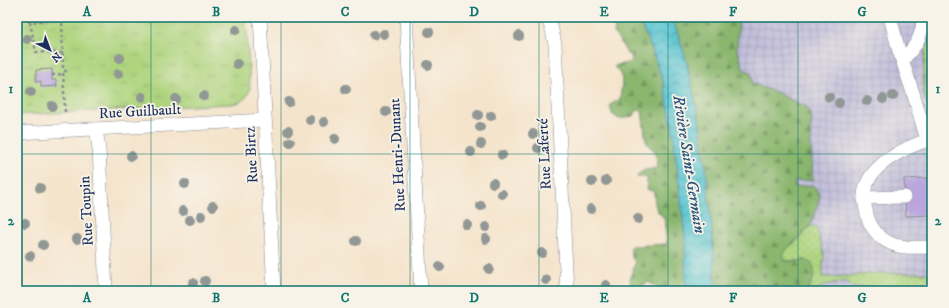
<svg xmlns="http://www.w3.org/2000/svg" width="949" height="308" viewBox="0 0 949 308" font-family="'IM FELL DW Pica',serif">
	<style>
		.industrial { fill: url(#industrial-grid) }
		.grass { fill: url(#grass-dots); stroke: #64826e }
		.forest { fill: url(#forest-firs); stroke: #527266 }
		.park { fill: url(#park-tufts); stroke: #64826e }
		.water { fill: url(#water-waves); stroke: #3a7a98 }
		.building { fill: #baa4dd }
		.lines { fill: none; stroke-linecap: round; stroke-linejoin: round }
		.minor-casing { stroke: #888a95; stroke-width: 14 }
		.path { stroke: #888a95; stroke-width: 2.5; stroke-dasharray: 3 3; stroke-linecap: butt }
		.minor { stroke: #fff; stroke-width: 13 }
		.tree { fill: #919794 }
		.grid { fill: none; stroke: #0f766e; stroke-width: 1; stroke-opacity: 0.55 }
		.labels { text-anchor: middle; stroke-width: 3.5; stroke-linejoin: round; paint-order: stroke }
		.street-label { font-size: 15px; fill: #1b2f5e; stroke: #f7f3e8 }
		.water-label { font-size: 16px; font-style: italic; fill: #2a547b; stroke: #f7f3e8 }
		.neatline { fill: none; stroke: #0f766e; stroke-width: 1.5 }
		.grid-label { font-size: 13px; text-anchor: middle; font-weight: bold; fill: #0f766e }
	</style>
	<defs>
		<pattern id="industrial-grid" width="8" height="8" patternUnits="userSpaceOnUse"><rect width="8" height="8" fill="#c3c0db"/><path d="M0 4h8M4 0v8" fill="none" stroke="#a7a5be"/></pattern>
		<pattern id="grass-dots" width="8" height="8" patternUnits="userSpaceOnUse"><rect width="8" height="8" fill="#aed47e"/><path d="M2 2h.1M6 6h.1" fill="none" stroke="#95b66f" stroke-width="1.8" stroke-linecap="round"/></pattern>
		<pattern id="forest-firs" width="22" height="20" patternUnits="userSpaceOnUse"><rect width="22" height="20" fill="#8ab66d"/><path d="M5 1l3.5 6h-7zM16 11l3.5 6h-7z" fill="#70945d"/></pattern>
		<pattern id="park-tufts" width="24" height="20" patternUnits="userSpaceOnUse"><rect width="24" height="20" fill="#aed47e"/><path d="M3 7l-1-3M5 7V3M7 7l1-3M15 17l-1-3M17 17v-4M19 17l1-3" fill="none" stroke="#95b66f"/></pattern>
		<pattern id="water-waves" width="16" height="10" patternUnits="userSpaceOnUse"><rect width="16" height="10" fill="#59c5d1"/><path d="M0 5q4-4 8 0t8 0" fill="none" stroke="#49a0ad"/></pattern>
	</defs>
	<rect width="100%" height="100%" fill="#f7f3e8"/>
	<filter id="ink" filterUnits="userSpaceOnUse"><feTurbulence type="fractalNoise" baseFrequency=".025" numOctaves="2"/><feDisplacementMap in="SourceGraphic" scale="8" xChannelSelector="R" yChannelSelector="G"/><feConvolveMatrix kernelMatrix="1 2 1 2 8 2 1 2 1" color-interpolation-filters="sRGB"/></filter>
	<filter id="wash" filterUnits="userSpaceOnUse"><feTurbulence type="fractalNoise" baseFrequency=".012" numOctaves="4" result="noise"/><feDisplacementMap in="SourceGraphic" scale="16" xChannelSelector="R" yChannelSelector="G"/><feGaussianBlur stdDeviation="0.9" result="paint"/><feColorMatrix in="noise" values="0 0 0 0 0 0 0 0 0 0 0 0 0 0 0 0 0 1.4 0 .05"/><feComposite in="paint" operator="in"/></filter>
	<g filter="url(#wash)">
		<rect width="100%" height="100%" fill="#f5e4cc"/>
		<!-- industrial -->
		<path class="industrial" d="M739 17H932V291H807L812 282 814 271 812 264 810 226 820 196 810 185 795 187 794 181 813 180 810 132 812 118 806 106 791 100 776 92 753 84 751 72 744 71 737 49Z"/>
		<!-- grass -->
		<g class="grass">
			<path d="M929 17H932V68L923 78 925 54 930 37Z"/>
			<path d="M810 226H816L824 254 823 264V277H834L885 273H932V284L853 288 846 281C836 283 824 283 816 291H807L812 282 806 260 798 261H785L782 255 786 249 798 240Z"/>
		</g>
		<!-- forest -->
		<g class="forest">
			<path d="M613 17H638L650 45 663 81 672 124 685 237 686 291H662L660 288 648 282 639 288 631 286 630 279 634 267 635 262C631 257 630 253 631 246L667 244 664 218C654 209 655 205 654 192L647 189V177H637C640 169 649 170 657 168 656 164 657 158 656 154 654 148 648 147 646 141L642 111 637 110 634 116 619 119 612 114 610 105 620 99C621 85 626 77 614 67L617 65 632 62 631 55 627 54 623 46 614 33 615 26Z"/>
			<path d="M672 17H739L737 49 744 70 751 72 753 84 776 92 791 100 806 106 812 118 810 132 813 180 795 181V187C810 186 813 180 820 196 817 205 814 220 809 227 801 238 789 244 783 255L785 261H798L806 260C807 260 812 264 812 264 818 272 811 284 807 291H716L713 244 706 169 699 119 685 56Z"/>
			<path d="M932 68V104H927L923 94V78Z"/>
		</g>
		<!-- park -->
		<path class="park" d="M17 17H246L250 89C247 99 242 102 232 104L17 115Z"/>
		<!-- water -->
		<path class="water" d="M638 17H672L685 56 699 119 706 169 713 244 716 291H686L685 237 672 124 663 81 650 45Z"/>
		<g id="blocks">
			<!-- building -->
			<g class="building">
				<path d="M52 69V80H56L57 86 41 87V81L36 82V70Z"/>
				<path d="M932 178V215L906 216 904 179Z"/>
			</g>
		</g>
	</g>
	<g filter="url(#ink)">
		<use href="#blocks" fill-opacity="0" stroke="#888a95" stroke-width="1"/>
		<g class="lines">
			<defs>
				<g id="minor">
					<path d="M260 17 274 291"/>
					<path d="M406 17 421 291"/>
					<path d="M546 17 551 26 555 44 567 291"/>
					<path d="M890 17 899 51 914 96 927 140"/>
					<path d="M902 60C915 48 923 36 923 17"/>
					<path d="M96 129 99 149 106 291"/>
					<path d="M17 133 265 120"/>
					<path d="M932 139C907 146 864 166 864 197 864 203 866 209 867 215 870 228 880 239 892 244 904 249 920 247 932 247"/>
					<path d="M864 198 905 197"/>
					<path d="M926 291 932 290"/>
				</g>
			</defs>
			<!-- minor casing -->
			<use href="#minor" class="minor-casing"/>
			<!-- path -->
			<g class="path">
				<path d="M17 17H18"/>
				<path d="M23 17 30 22 62 19"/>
				<path d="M62 17 63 71"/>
				<path d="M30 22 36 52 63 53"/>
				<path d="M52 75 63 74"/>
				<path d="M65 112 63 71H70"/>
			</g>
			<!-- minor -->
			<use href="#minor" class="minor"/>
		</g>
		<!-- trees -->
		<g class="tree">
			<circle cx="236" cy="30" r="5"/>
			<circle cx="429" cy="32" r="5"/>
			<circle cx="384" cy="34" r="5"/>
			<circle cx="374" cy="35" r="5"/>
			<circle cx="519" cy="36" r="5"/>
			<circle cx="27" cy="39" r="5"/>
			<circle cx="120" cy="58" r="5"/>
			<circle cx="237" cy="64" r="5"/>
			<circle cx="428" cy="65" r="5"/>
			<circle cx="118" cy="74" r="5"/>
			<circle cx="346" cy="89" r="5"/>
			<circle cx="31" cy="92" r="5"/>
			<circle cx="204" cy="96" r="5"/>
			<circle cx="893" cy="96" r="5"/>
			<circle cx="142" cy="97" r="5"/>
			<circle cx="829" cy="97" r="5"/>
			<circle cx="176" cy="99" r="5"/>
			<circle cx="883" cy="99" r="5"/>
			<circle cx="867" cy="101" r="5"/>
			<circle cx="289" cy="102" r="5"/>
			<circle cx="839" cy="103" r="5"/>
			<circle cx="52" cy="106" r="5"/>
			<circle cx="386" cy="112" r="5"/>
			<circle cx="478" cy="115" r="5"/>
			<circle cx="491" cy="116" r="5"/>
			<circle cx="310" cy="120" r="5"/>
			<circle cx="324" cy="122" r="5"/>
			<circle cx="480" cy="127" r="5"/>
			<circle cx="288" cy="131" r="5"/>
			<circle cx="533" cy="134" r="5"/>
			<circle cx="335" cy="139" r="5"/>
			<circle cx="290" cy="142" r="5"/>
			<circle cx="481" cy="144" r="5"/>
			<circle cx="538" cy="148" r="5"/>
			<circle cx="471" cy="152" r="5"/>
			<circle cx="502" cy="155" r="5"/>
			<circle cx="131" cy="156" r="5"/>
			<circle cx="606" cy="181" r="5"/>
			<circle cx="592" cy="182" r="5"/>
			<circle cx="493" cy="183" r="5"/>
			<circle cx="185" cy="184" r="5"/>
			<circle cx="40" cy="188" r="5"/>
			<circle cx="502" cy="194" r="5"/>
			<circle cx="213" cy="206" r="5"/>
			<circle cx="481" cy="206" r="5"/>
			<circle cx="591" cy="209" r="5"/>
			<circle cx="183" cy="211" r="5"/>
			<circle cx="201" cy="216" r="5"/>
			<circle cx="638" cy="219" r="5"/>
			<circle cx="190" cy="220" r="5"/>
			<circle cx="25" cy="223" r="5"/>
			<circle cx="467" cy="225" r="5"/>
			<circle cx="486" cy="227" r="5"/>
			<circle cx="77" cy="239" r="5"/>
			<circle cx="486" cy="239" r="5"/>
			<circle cx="356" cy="241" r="5"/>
			<circle cx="43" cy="245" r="5"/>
			<circle cx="542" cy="253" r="5"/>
			<circle cx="30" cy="256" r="5"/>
			<circle cx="440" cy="267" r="5"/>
			<circle cx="489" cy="269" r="5"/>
			<circle cx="546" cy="280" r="5"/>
			<circle cx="205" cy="281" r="5"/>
			<circle cx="193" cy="283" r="5"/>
			<circle cx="606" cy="285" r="5"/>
		</g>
	</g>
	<!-- grid -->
	<path class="grid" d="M151 17V291M281 17V291M410 17V291M539 17V291M668 17V291M798 17V291M17 154H932"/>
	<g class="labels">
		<!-- street labels -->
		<g class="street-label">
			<text transform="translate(140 111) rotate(-3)" y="5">Rue Guilbault</text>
			<text transform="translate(544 154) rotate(-93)" y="5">Rue Laferté</text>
			<text transform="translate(251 155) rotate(-93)" y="5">Rue Birtz</text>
			<text transform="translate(397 155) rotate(-93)" y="5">Rue Henri-Dunant</text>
			<text transform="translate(86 211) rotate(-93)" y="5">Rue Toupin</text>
		</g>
		<!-- water labels -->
		<g class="water-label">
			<text transform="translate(690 164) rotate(81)" y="6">Rivière Saint-Germain</text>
		</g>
	</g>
	<!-- margin -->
	<rect width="949" height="308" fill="none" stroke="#f7f3e8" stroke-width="44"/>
	<!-- north arrow -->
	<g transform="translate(50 50) rotate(138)" stroke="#f7f3e8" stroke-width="3" paint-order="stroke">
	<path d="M0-3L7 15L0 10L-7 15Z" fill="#1b2f5e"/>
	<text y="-6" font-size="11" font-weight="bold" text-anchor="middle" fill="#1b2f5e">N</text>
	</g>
	<rect x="22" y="22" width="905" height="264" class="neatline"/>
	<g class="grid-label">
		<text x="87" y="16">A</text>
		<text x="216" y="16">B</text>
		<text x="345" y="16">C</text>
		<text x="474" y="16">D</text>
		<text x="604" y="16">E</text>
		<text x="733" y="16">F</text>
		<text x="862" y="16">G</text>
		<text x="11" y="93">1</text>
		<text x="938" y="93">1</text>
		<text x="11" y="225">2</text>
		<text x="938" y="225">2</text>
		<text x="87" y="302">A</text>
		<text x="216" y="302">B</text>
		<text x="345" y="302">C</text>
		<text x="474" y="302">D</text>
		<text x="604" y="302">E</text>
		<text x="733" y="302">F</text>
		<text x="862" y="302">G</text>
	</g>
</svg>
